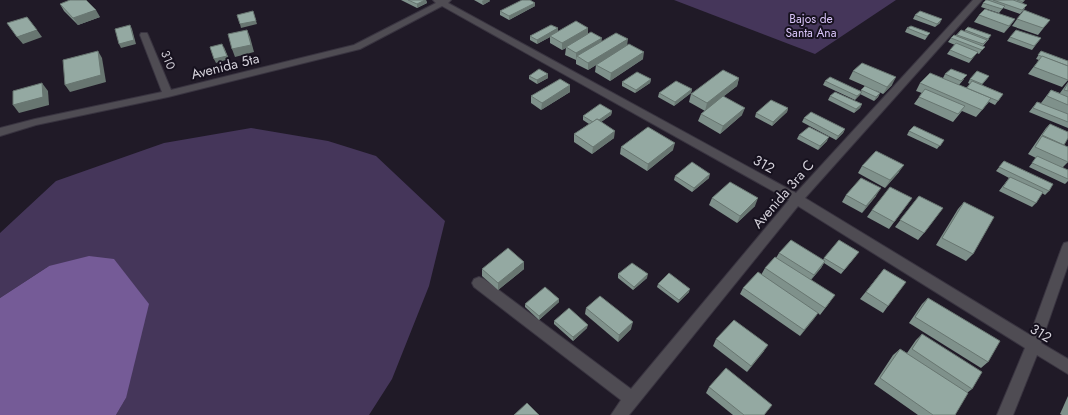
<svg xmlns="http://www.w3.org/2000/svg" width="1068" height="415" viewBox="0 0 1068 415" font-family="Jost,sans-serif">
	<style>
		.green { fill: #45365a }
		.water { fill: #755b97 }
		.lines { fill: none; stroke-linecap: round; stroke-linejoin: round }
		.minor-casing { stroke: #393440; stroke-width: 2 }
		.minor { fill: #4f4c53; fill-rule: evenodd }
		.wall { fill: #7f918b }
		.shaded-wall { fill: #687671 }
		.building { fill: #94a9a2; stroke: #687671 }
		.labels { text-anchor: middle; stroke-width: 4; stroke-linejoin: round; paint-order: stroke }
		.far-park-label { font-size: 12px; fill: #dac5fa; stroke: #16111e }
		.far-street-label { font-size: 12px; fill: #d5d2db; stroke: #16111e }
		.street-label { font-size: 14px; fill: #d5d2db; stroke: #16111e }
	</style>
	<rect width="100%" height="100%" fill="#201a27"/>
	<!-- green -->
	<g class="green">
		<path d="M674 0H896L815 54Z"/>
		<path d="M251 128 328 141 376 156 445 221 429 286 392 379 369 415H116L126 398 49 266 0 298V233L56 181 164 143Z"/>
	</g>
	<!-- water -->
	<path class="water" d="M89 256 114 259 149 304 126 398 116 415H0V298L49 266Z"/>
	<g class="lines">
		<defs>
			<path id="minor" d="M433 0H451L448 3 796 193 973 0H982L805 198 1030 335 1062 247 1064 243 1068 242V265L1041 343 1068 359V374L1037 355 1013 415H997L1025 348 798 206 629 415H611L621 400 474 287 472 283 474 279 479 277 484 279 631 389 789 200 442 6 360 49 168 97 36 125 0 136V128L35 119 162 92 140 35 141 33H147L148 35 171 90 354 45 436 3Z"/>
		</defs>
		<!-- minor casing -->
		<use href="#minor" class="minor-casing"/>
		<!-- minor -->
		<use href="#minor" class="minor"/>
	</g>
	<!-- wall -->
	<g class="wall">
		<path d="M401 0H426L427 3 417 8Z"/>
		<path d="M474 0H489L490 1 483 5Z"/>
		<path d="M990 0H1025L1022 3 1025 8 1020 14 1003 8 999 13 981 7 983 3Z"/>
		<path d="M535 3V6L509 20 500 15V11Z"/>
		<path d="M60 4 100 17 78 25 64 11Z"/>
		<path d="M915 15 940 23 935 27 913 19Z"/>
		<path d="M979 15 1015 19 1010 26 1004 33 974 22Z"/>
		<path d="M1017 19 1050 20 1038 35 1012 26Z"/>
		<path d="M588 28V34L602 41 627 46 643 59 610 81 595 72 596 65 588 70 576 64V60L565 55 566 48 562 50 550 43V37L537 44 530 40V36L558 31Z"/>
		<path d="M907 28 930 33 927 37 925 40 905 32Z"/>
		<path d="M961 30 964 32 965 30 989 39 983 46 985 47 982 50 979 54 977 53 969 63 947 54 950 50 955 45 948 42 951 38 956 35Z"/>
		<path d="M1010 37 1041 38 1032 50 1007 41Z"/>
		<path d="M1041 51 1068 80 1062 87 1028 74 1039 60 1036 59Z"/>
		<path d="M853 71 892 85 883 94 875 90 880 93 878 97 874 101 860 94 855 100 823 85 825 81 861 91 865 86 849 79Z"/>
		<path d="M945 74 964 79 959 85 966 88 970 84 968 83 970 79 989 76 982 85 1003 94 995 105 989 102 976 117 962 111 953 122 914 104 919 97 922 93 916 91 920 83 943 78Z"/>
		<path d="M529 76 548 78 537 84 529 79Z"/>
		<path d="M739 78 737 86 713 104 742 115 720 134 698 121 701 114 705 111 689 102 691 94Z"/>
		<path d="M651 79 650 83 635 93 622 86V82Z"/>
		<path d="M1068 82V128L1029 112 1037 102 1041 103 1051 90 1060 93Z"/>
		<path d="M570 85V92L541 110 531 103V96Z"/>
		<path d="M692 89 691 93 674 106 658 97 659 93Z"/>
		<path d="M830 96 862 104 860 108 854 113 828 100Z"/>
		<path d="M788 108 787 112 772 126 755 117 756 113Z"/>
		<path d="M612 111 611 115 601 122 614 138 592 154 574 142V134L589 124 583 120V116Z"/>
		<path d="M804 118 845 129 843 133 836 140 802 122Z"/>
		<path d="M1050 124 1063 145 1068 147V162L1062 168 1068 170V181L1065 184 1029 167 1036 158 1028 154 1046 128Z"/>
		<path d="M909 131 944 140 937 149 907 135Z"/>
		<path d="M799 135 827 141 818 150 797 139Z"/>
		<path d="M621 147 673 150 647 171 620 154Z"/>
		<path d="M1004 161 1049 191 1045 195 1042 193 1036 203 1032 207 999 191 1009 178 996 171Z"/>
		<path d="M862 166 899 172 885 188 858 173Z"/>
		<path d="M675 176 709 178 692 192 674 180Z"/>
		<path d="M846 195 876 196 862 213 842 202Z"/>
		<path d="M919 196 924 233 918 240 895 227Z"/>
		<path d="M712 198 755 206 737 223 709 205Z"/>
		<path d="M912 198 889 229 867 217 872 210Z"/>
		<path d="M964 202 973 254 966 261 936 245 958 209Z"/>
		<path d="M779 253 823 260 824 258 856 256 841 274 824 263 821 268 811 280 830 302 820 315 818 313 800 336 740 294 743 288 761 275 765 268 776 258Z"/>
		<path d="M482 269H524L498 290 482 276Z"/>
		<path d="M884 269 888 306 883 313 860 299Z"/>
		<path d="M618 274 647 278 633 290 618 278Z"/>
		<path d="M658 284 689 292 678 303 657 287Z"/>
		<path d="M928 298 988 362 981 368 909 323 922 304Z"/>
		<path d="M559 299V302L539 320 525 307V304Z"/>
		<path d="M586 308 631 329 618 342 585 314Z"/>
		<path d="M554 321 587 328 573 341 554 324Z"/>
		<path d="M922 334 972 389 967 393 955 415H918L874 384 893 355 900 349 907 353 916 340Z"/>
		<path d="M716 339 764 351 747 372 713 346Z"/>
		<path d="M709 387 764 415H733L706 393Z"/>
		<path d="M1068 396V415H1062L1060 414Z"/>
	</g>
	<!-- shaded-wall -->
	<g class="shaded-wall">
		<path d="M425 0H426L427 3 417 8V4Z"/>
		<path d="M484 0H489L490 1 483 5 482 1Z"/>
		<path d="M535 3V6L509 20V16Z"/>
		<path d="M96 10 100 17 78 25 73 18Z"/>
		<path d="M253 11 257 24 241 28 240 24Z"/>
		<path d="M942 19 940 23 935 27 937 24Z"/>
		<path d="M1015 19 1010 26 1004 33 1009 26Z"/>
		<path d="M130 25 132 29 136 44 121 48 119 44Z"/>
		<path d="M558 28V32L550 36V37L537 44V40Z"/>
		<path d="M588 28V35L562 50V43Z"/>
		<path d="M37 30 42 37 23 44 17 37Z"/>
		<path d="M247 30 250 37 254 52 235 57 232 49Z"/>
		<path d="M602 38 601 45 577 56 576 60V53Z"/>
		<path d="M628 39 627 46 588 70V63Z"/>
		<path d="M224 47 229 59 216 63 214 59Z"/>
		<path d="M98 51 102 58 106 82 70 92 65 85Z"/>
		<path d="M644 52 643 59 610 81 611 73Z"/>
		<path d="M548 74V78L537 84V80Z"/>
		<path d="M896 77 892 85 883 94 887 87Z"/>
		<path d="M739 78 737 86 705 111 707 103Z"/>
		<path d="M651 79 650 83 635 93 636 90Z"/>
		<path d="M42 83 48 91 49 105 19 113 13 105Z"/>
		<path d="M570 85V92L541 110 542 103Z"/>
		<path d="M692 89 691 93 674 106 675 102Z"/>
		<path d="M862 92 860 95 855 100 857 96Z"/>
		<path d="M880 93 878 97 874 101 876 97Z"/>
		<path d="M862 104 860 108 854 113 856 109Z"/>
		<path d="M745 108 742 115 720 134 723 126Z"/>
		<path d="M788 108 787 112 772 126 773 122Z"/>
		<path d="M612 111 611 115 594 127 595 123Z"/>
		<path d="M845 129 843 133 836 140 838 136Z"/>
		<path d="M615 131 614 138 592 154 593 147Z"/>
		<path d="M829 137 827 141 818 150 820 146Z"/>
		<path d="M675 143 673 150 647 171 648 164Z"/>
		<path d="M904 165 899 172 885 188 890 180Z"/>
		<path d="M710 174 709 178 692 192 694 188Z"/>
		<path d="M881 188 876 196 862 213 866 206Z"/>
		<path d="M758 198 755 206 737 223 740 216Z"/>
		<path d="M825 261 821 268 809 282 814 275Z"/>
		<path d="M524 262V269L498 290V283Z"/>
		<path d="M648 274 647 278 633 290 634 287Z"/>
		<path d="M690 289 689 292 678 303 679 300Z"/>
		<path d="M559 299V302L539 320V316Z"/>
		<path d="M818 313 814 319 800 336 804 330Z"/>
		<path d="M633 322 631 329 618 342 619 335Z"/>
		<path d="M588 325 587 328 573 341V337Z"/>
		<path d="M768 345 764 351 747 372 751 366Z"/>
	</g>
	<!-- building -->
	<g class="building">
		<path d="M70 0H86L96 10 73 18 60 4Z"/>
		<path d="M408 0H425L417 4Z"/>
		<path d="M522 0H530L535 3 509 16 500 11Z"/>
		<path d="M986 0H988L1005 6 1002 9 983 3Z"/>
		<path d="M993 0H1013L1027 5 1022 10Z"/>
		<path d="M1017 0H1024L1023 2Z"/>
		<path d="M985 9 1015 19 1009 26 979 15Z"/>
		<path d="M1024 10 1050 20 1043 28 1017 19Z"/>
		<path d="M253 11 256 21 240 24 237 15Z"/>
		<path d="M920 11 942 19 937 24 915 15Z"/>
		<path d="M27 17 37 30 17 37 7 23Z"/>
		<path d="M576 21 588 28 562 43 550 36Z"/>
		<path d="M130 25 134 40 119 44 115 29Z"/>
		<path d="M551 25 558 28 537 40 530 36Z"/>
		<path d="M911 26 930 33 927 36 907 28Z"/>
		<path d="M968 27 991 35 988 39 965 30Z"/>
		<path d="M247 30 251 45 232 49 228 34Z"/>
		<path d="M961 30 987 40 983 44 957 35Z"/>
		<path d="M1016 30 1041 38 1034 46 1010 37Z"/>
		<path d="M591 32 602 38 576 53 566 47Z"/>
		<path d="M616 33 628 39 588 63 577 56Z"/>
		<path d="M954 35 985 47 982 50 951 38Z"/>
		<path d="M956 43 978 52 971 59 950 50Z"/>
		<path d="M222 44 227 56 214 59 210 47Z"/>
		<path d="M629 44 644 52 611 73 596 65Z"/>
		<path d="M98 51 101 75 65 85 63 60Z"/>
		<path d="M1041 51 1068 61V66L1038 55Z"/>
		<path d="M1042 56 1068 66V80L1034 67Z"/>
		<path d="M862 63 896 77 887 87 853 71Z"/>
		<path d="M539 69 548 74 537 80 529 76Z"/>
		<path d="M951 69 967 75 961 81 945 74Z"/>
		<path d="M723 70 739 78 707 103 691 94Z"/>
		<path d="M977 71 989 76 982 84 970 79Z"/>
		<path d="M637 72 651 79 636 90 622 82Z"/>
		<path d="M930 73 991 98 982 110 920 83Z"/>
		<path d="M830 77 862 92 857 96 825 81Z"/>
		<path d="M560 79 570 85 542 103 531 96Z"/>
		<path d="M676 81 692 89 675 102 659 93Z"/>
		<path d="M972 81 1003 94 998 101 967 88Z"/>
		<path d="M42 83 43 97 13 105V91Z"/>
		<path d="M1068 83V91L1064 90Z"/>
		<path d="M865 86 880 93 876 97 861 90Z"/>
		<path d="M925 89 965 106 958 114 919 97Z"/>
		<path d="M1051 90 1068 97V105L1047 96Z"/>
		<path d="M835 92 862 104 856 109 830 96Z"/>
		<path d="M723 96 745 108 723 126 701 114Z"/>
		<path d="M771 100 788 108 773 122 756 113Z"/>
		<path d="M1037 102 1068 114V122L1033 108Z"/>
		<path d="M600 104 612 111 599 120 597 119 593 122 583 116Z"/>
		<path d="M811 112 845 129 838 136 804 118Z"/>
		<path d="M597 119 615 131 593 147 574 134Z"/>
		<path d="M1050 124 1068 132V138L1064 145 1042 135Z"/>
		<path d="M914 126 944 140 940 146 909 131Z"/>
		<path d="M648 127 675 143 648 164 621 147Z"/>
		<path d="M809 127 829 137 820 146 799 135Z"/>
		<path d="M1042 136 1068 147V162L1035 147Z"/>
		<path d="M876 151 904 165 890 180 862 166Z"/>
		<path d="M1037 156 1068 170V179L1032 163Z"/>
		<path d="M1004 161 1053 184 1049 191 999 167Z"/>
		<path d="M692 162 710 174 694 188 675 176Z"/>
		<path d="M1010 177 1043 192 1036 203 1003 187Z"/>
		<path d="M861 178 881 188 866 206 846 195Z"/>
		<path d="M730 182 758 198 740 216 712 198Z"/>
		<path d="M890 187 912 198 894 222 872 210Z"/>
		<path d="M919 196 943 208 924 233 900 220Z"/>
		<path d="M964 202 994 217 973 254 942 238Z"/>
		<path d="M791 240 825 261 814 275 779 253Z"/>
		<path d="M839 240 859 252 844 270 824 258Z"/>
		<path d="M508 248 524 262 498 283 482 269Z"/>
		<path d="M775 257 835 295 825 308 765 268Z"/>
		<path d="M632 263 648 274 634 287 618 274Z"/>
		<path d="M884 269 906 282 888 306 866 292Z"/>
		<path d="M758 272 818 313 804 330 743 288Z"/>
		<path d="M669 273 690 289 679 300 658 284Z"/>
		<path d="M545 287 559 299 539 316 525 304Z"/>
		<path d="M600 296 633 322 619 335 586 308Z"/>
		<path d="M928 298 1000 341 988 362 915 317Z"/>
		<path d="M569 308 588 325 573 337 554 321Z"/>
		<path d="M734 320 768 345 751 366 716 339Z"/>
		<path d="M922 334 982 372 972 389 912 349Z"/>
		<path d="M900 349 968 393 955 415H933L880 378Z"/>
		<path d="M726 368 772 405 764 415H744L709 387Z"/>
		<path d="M527 403 539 415H514Z"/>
	</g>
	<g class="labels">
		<!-- far-park labels -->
		<g class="far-park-label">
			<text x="811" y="23">Bajos de<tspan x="811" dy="14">Santa Ana</tspan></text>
		</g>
		<!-- far-street labels -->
		<g class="far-street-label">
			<text transform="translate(168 60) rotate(68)" y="4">310</text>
		</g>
		<!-- street labels -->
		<g class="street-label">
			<text transform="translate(225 66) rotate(-14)" y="5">Avenida 5ta</text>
			<text transform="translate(764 164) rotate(29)" y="5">312</text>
			<text transform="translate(783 194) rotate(-49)" y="5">Avenida 3ra C</text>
			<text transform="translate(1041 333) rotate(32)" y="5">312</text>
		</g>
	</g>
</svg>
